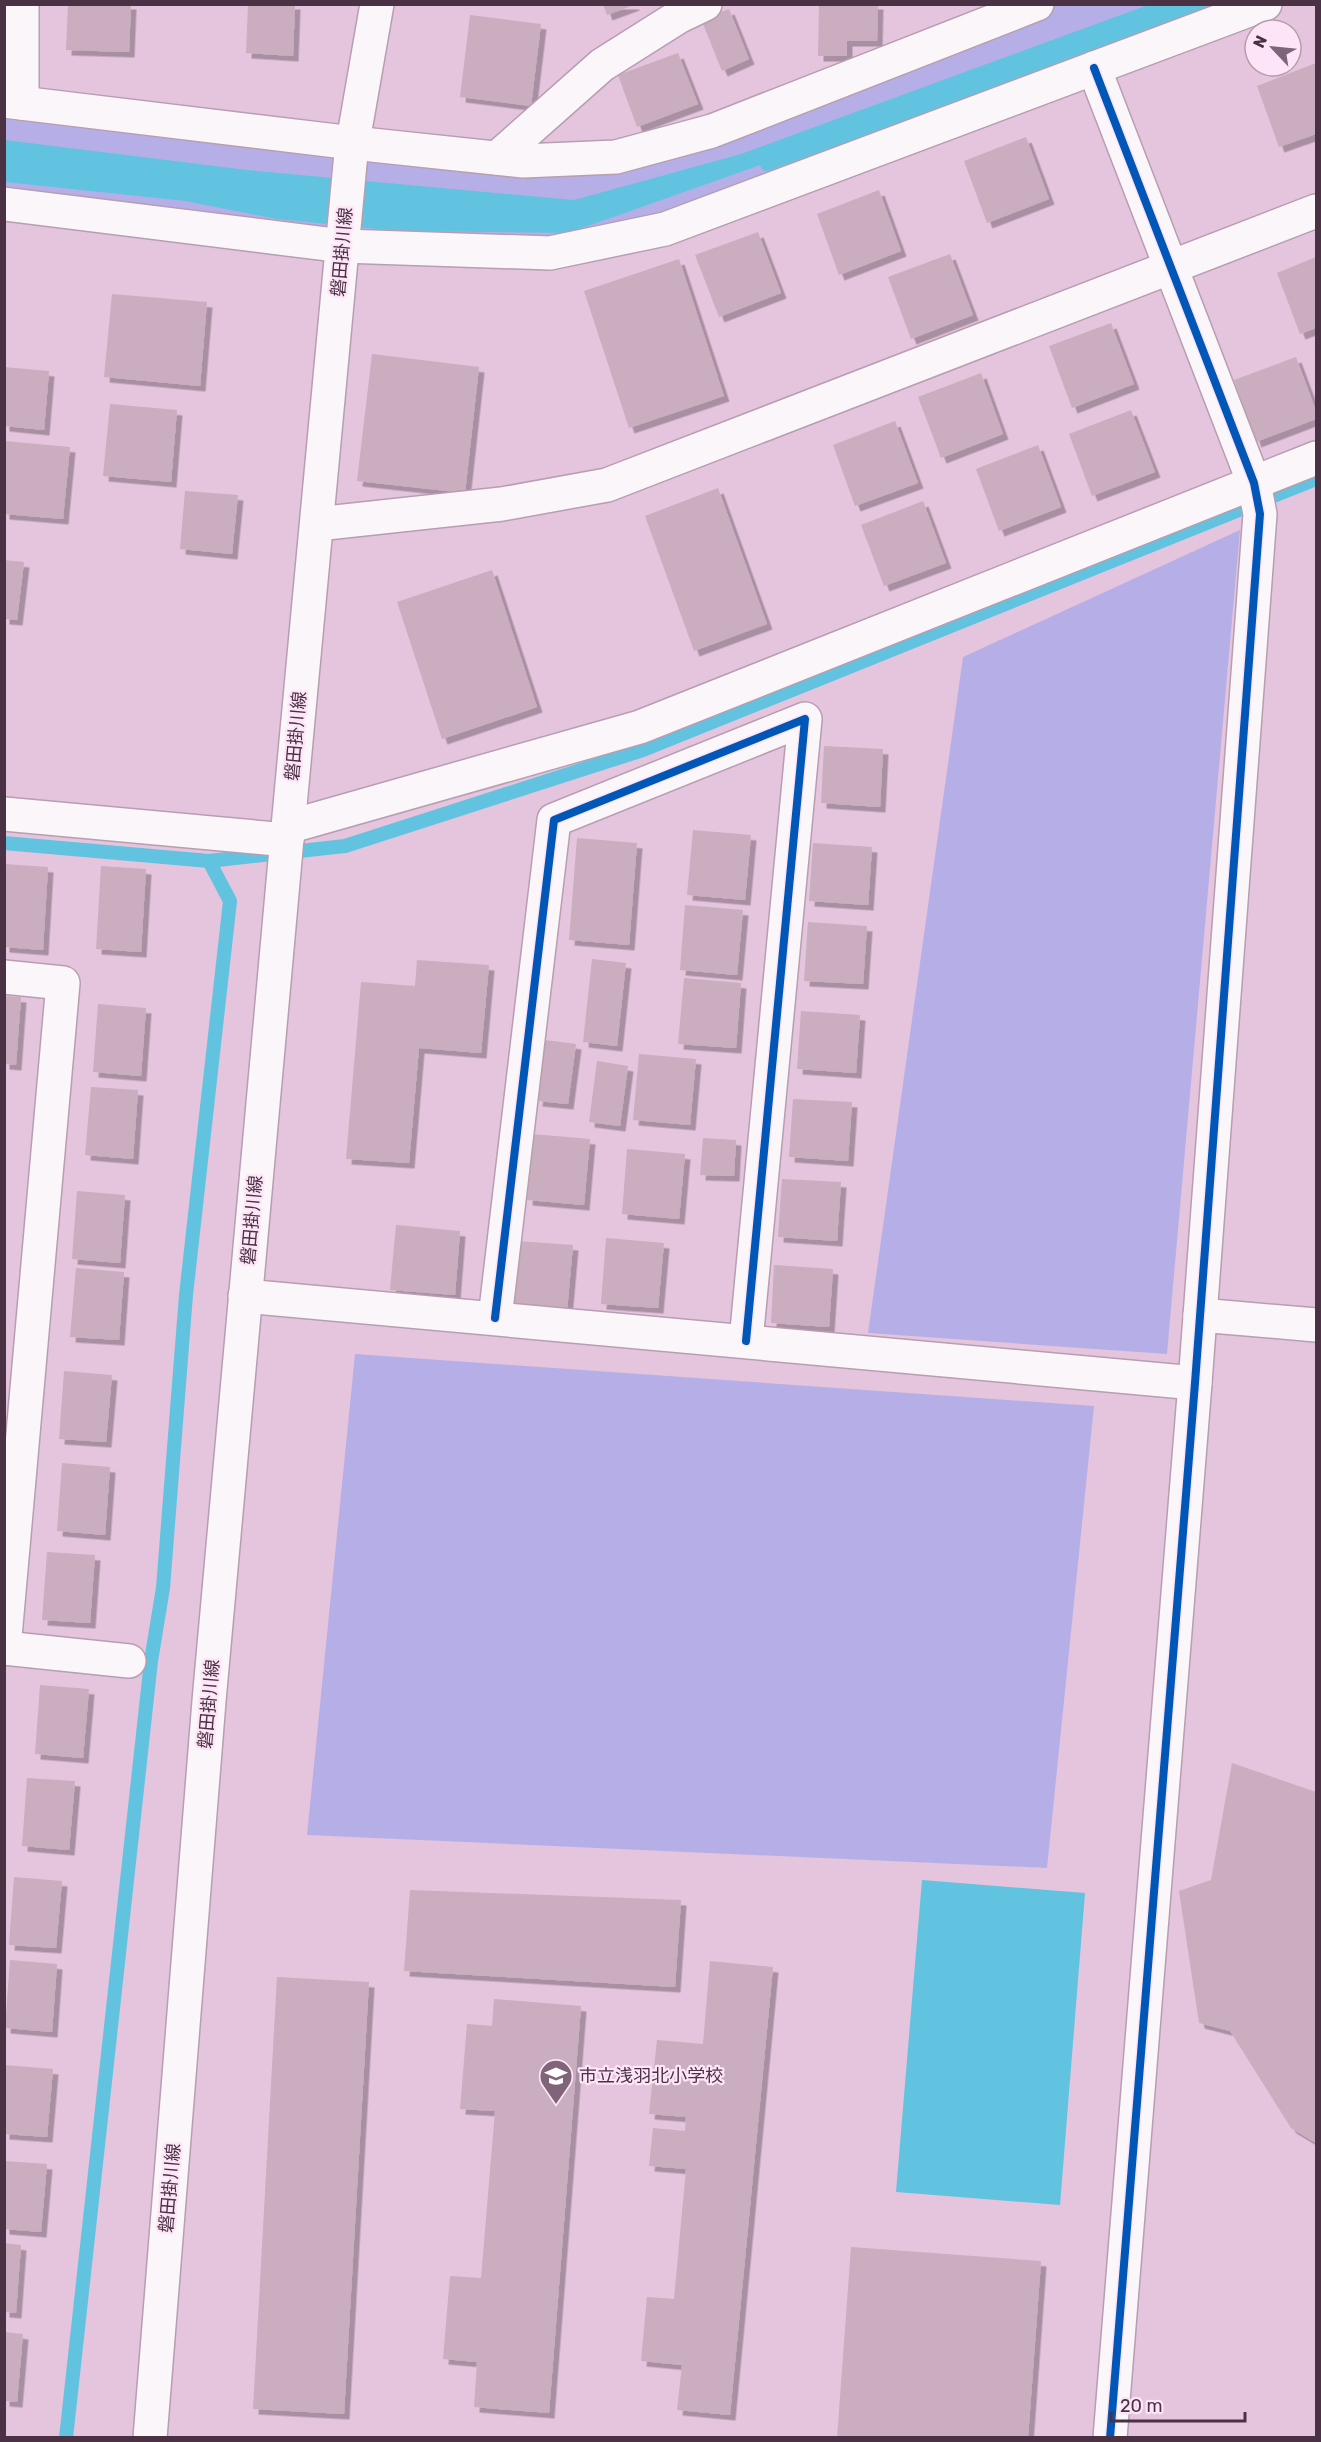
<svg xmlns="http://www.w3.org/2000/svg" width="1321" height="2442" viewBox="0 0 1321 2442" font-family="Rubik,'Noto Sans JP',sans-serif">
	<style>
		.green { fill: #b6afe7 }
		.water { fill: #62c3e0 }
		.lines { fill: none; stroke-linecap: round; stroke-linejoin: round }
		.stream { stroke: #62c3e0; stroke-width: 14 }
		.building { fill: #caadbe; filter: url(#shadow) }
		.minor-casing { stroke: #b79eb1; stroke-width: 36 }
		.secondary-casing { stroke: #b79eb1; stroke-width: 36 }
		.minor { stroke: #fbf6fa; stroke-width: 33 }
		.secondary { stroke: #fbf6fa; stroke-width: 33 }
		.cycleway-casing { stroke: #fde4f6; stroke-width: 11 }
		.cycleway { stroke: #0057b8; stroke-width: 8 }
		.labels { text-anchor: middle; stroke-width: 4.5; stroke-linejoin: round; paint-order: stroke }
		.street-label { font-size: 18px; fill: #4a3244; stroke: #fde4f6 }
		.poi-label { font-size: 18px; fill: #4a3244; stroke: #fde4f6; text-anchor: start }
	</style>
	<defs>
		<filter id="shadow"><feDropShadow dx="5.5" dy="5.5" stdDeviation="0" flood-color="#0004"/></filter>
	</defs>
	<rect width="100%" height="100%" fill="#e5c4dd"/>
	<!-- green -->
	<g class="green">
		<path d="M1024 5H1261L831 167 534 253 5 198V109L615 160Z"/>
		<path d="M1240 530 1167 1354 868 1333 963 657Z"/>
		<path d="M355 1354 1094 1406 1047 1868 307 1835Z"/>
	</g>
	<!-- water -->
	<g class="water">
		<path d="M1148 5H1265L1110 63 1046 64 568 233 397 231 277 219 185 201 5 182V140L247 170 574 200 741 154Z"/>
		<path d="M922 1880 1085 1893 1060 2205 896 2192Z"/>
	</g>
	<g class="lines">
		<!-- stream -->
		<g class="stream">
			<path d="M767 164 1059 59"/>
			<path d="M4 843 209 861 345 846 643 750 1316 479"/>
			<path d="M66 2438 151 1661 163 1588 186 1295 230 901 209 861"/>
		</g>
	</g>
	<!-- building -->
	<g class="building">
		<path d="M68 4H131L129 52 66 50Z"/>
		<path d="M248 4H295L293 56 246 53Z"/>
		<path d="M603 4H634V5L607 15Z"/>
		<path d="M819 4H878L877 41H847V56H818Z"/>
		<path d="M729 9 749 59 722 71 701 19Z"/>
		<path d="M470 15 541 24 531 106 460 97Z"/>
		<path d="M678 53 698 104 637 127 618 75Z"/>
		<path d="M1316 63V134L1279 147 1257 86Z"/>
		<path d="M1026 137 1049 199 987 223 964 161Z"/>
		<path d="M879 190 901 251 839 275 817 214Z"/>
		<path d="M758 232 781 293 719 317 695 255Z"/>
		<path d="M950 254 973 315 911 339 888 277Z"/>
		<path d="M1316 257V328L1300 334 1277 273Z"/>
		<path d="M679 259 724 396 629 428 584 291Z"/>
		<path d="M112 294 207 302 200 386 104 377Z"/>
		<path d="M1111 323 1134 384 1072 408 1049 346Z"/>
		<path d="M372 354 479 367 465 493 357 481Z"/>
		<path d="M1296 357 1316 411V419L1256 442 1234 380Z"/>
		<path d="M4 367 49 371 44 430 4 426Z"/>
		<path d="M981 373 1003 434 941 458 918 397Z"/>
		<path d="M110 404 177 410 171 482 103 476Z"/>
		<path d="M1131 410 1155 472 1092 496 1069 434Z"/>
		<path d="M895 421 918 483 855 506 833 445Z"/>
		<path d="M4 441 70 447 63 519 4 514Z"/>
		<path d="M1038 445 1061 507 999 531 976 469Z"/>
		<path d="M718 488 767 624 694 651 645 516Z"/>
		<path d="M185 491 238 495 232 554 180 549Z"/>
		<path d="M923 501 946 563 884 586 861 525Z"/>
		<path d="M4 560 24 562 17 620 4 619Z"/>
		<path d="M492 570 537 707 442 739 397 602Z"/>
		<path d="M824 746 883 749 880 807 821 803Z"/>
		<path d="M693 830 751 835 745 900 687 895Z"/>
		<path d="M577 838 637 843 629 945 569 940Z"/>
		<path d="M813 843 872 847 868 905 809 901Z"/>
		<path d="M4 864 48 867 43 950 4 947Z"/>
		<path d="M101 866 146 869 141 952 96 949Z"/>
		<path d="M685 905 743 910 737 975 680 970Z"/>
		<path d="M808 922 867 926 863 984 804 981Z"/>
		<path d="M592 959 626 963 617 1046 583 1042Z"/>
		<path d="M417 960 489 965 481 1053 419 1048 409 1163 346 1159 361 982 415 986Z"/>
		<path d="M684 978 741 983 736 1048 678 1044Z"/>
		<path d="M4 996 21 997 16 1065 4 1064Z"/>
		<path d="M98 1004 146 1008 141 1076 93 1072Z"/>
		<path d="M801 1011 860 1015 856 1073 797 1069Z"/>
		<path d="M545 1040 576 1044 568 1104 537 1101Z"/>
		<path d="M639 1054 696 1059 690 1125 633 1120Z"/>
		<path d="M597 1061 628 1066 620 1126 589 1122Z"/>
		<path d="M91 1087 138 1090 133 1159 85 1155Z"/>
		<path d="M793 1099 852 1102 848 1161 789 1157Z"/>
		<path d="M532 1134 590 1139 584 1205 527 1200Z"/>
		<path d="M703 1138 736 1140 734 1176 700 1175Z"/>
		<path d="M627 1149 685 1154 679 1219 622 1214Z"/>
		<path d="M782 1179 841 1182 837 1241 778 1237Z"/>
		<path d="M77 1191 125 1195 120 1263 72 1259Z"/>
		<path d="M396 1225 460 1231 455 1295 390 1290Z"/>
		<path d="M606 1238 664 1243 658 1308 601 1304Z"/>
		<path d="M516 1241 573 1245 567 1311 510 1306Z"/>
		<path d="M774 1265 833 1269 829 1327 771 1323Z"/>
		<path d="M76 1268 124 1272 119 1340 70 1337Z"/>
		<path d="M64 1371 112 1375 106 1442 59 1439Z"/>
		<path d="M62 1463 110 1467 105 1535 57 1531Z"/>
		<path d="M47 1552 95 1555 90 1623 42 1620Z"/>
		<path d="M40 1685 89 1689 83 1758 35 1754Z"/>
		<path d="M1232 1763 1316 1792V2143L1291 2128 1230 2031 1199 2023 1179 1891 1211 1880Z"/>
		<path d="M27 1778 75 1781 69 1850 22 1846Z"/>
		<path d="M14 1877 62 1881 56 1948 9 1945Z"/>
		<path d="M410 1890 681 1900 675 1987 404 1971Z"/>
		<path d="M10 1960 57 1964 52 2032 5 2028Z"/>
		<path d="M710 1961 773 1967 730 2415 677 2410 682 2365 641 2361 647 2297 674 2299 686 2169 649 2166 653 2128 685 2131 686 2117 649 2114 657 2040 703 2044Z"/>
		<path d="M277 1977 369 1982 344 2414 253 2409Z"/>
		<path d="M494 1999 581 2006 549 2413 474 2407 477 2362 443 2359 450 2276 481 2278 495 2111 460 2109 467 2024 492 2026Z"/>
		<path d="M5 2065 53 2069 47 2137 4 2134Z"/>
		<path d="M4 2161 47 2164 41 2232 4 2229Z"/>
		<path d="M4 2243 21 2245 16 2313 4 2312Z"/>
		<path d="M851 2247 1041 2261 1028 2438H837Z"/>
		<path d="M4 2332 23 2334 17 2402 4 2401Z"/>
	</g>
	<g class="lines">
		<defs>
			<g id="minor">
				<path d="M1094 68 1254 483 1260 514 1195 1383 1110 2438"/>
				<path d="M4 101 353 143 523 161 616 157 712 131 1037 4"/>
				<path d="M22 103V4"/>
				<path d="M497 158 602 65 678 17 705 4"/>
				<path d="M4 204 343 246 550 253 665 229 1265 4"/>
				<path d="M317 524 502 504 607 485 1316 211"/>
				<path d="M4 814 287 840"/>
				<path d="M288 827 640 727 1316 458"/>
				<path d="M4 977 63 983 4 1648"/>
				<path d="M245 1296 1195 1383"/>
				<path d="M1200 1315 1316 1325"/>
				<path d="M495 1318 554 820 805 719 746 1341"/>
				<path d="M4 1648 129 1661"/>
			</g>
			<path id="secondary" d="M150 2438 209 1701 288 827 351 153 377 4"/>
		</defs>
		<!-- minor casing -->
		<use href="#minor" class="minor-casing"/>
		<!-- secondary casing -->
		<use href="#secondary" class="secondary-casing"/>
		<!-- minor -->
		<use href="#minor" class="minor"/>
		<!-- secondary -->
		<use href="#secondary" class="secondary"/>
		<defs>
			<g id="cycleway">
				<path d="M1094 68 1254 483 1260 514 1195 1383 1110 2438"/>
				<path d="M495 1318 554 820 805 719 746 1341"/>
			</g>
		</defs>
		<!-- cycleway casing -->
		<use href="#cycleway" class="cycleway-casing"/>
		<!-- cycleway -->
		<use href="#cycleway" class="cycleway"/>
	</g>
	<!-- icons -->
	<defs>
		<symbol id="school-pin" viewBox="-11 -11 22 30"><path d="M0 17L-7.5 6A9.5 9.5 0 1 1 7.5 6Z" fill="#80657a" stroke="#fde4f6"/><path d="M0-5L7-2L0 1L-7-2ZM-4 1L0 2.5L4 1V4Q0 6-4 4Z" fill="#fff"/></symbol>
	</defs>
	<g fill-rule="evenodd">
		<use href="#school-pin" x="537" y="2057" width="38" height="52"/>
	</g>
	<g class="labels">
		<!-- street labels -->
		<g class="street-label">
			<text transform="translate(342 252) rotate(-85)" y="6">磐田掛川線</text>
			<text transform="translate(296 736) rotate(-85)" y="6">磐田掛川線</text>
			<text transform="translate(252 1220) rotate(-85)" y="6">磐田掛川線</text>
			<text transform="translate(209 1704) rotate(-85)" y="6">磐田掛川線</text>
			<text transform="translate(170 2188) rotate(-85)" y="6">磐田掛川線</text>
		</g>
		<!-- poi labels -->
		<g class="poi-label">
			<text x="579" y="2082">市立浅羽北小学校</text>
		</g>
	</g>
	<!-- border -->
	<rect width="1321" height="2442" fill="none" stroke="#4a3244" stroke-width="12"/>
	<!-- north arrow -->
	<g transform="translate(1273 48) rotate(296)"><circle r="28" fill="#fde4f6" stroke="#b59daf" stroke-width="1.5"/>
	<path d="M0-4.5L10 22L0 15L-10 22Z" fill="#80657a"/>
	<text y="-9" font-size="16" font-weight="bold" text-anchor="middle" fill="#4a3244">N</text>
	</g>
	<!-- scale -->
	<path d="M1111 2412v9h134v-9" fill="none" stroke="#4a3244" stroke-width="3"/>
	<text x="1120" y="2412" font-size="18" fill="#4a3244" stroke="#fde4f6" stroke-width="4.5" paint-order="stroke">20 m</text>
</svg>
